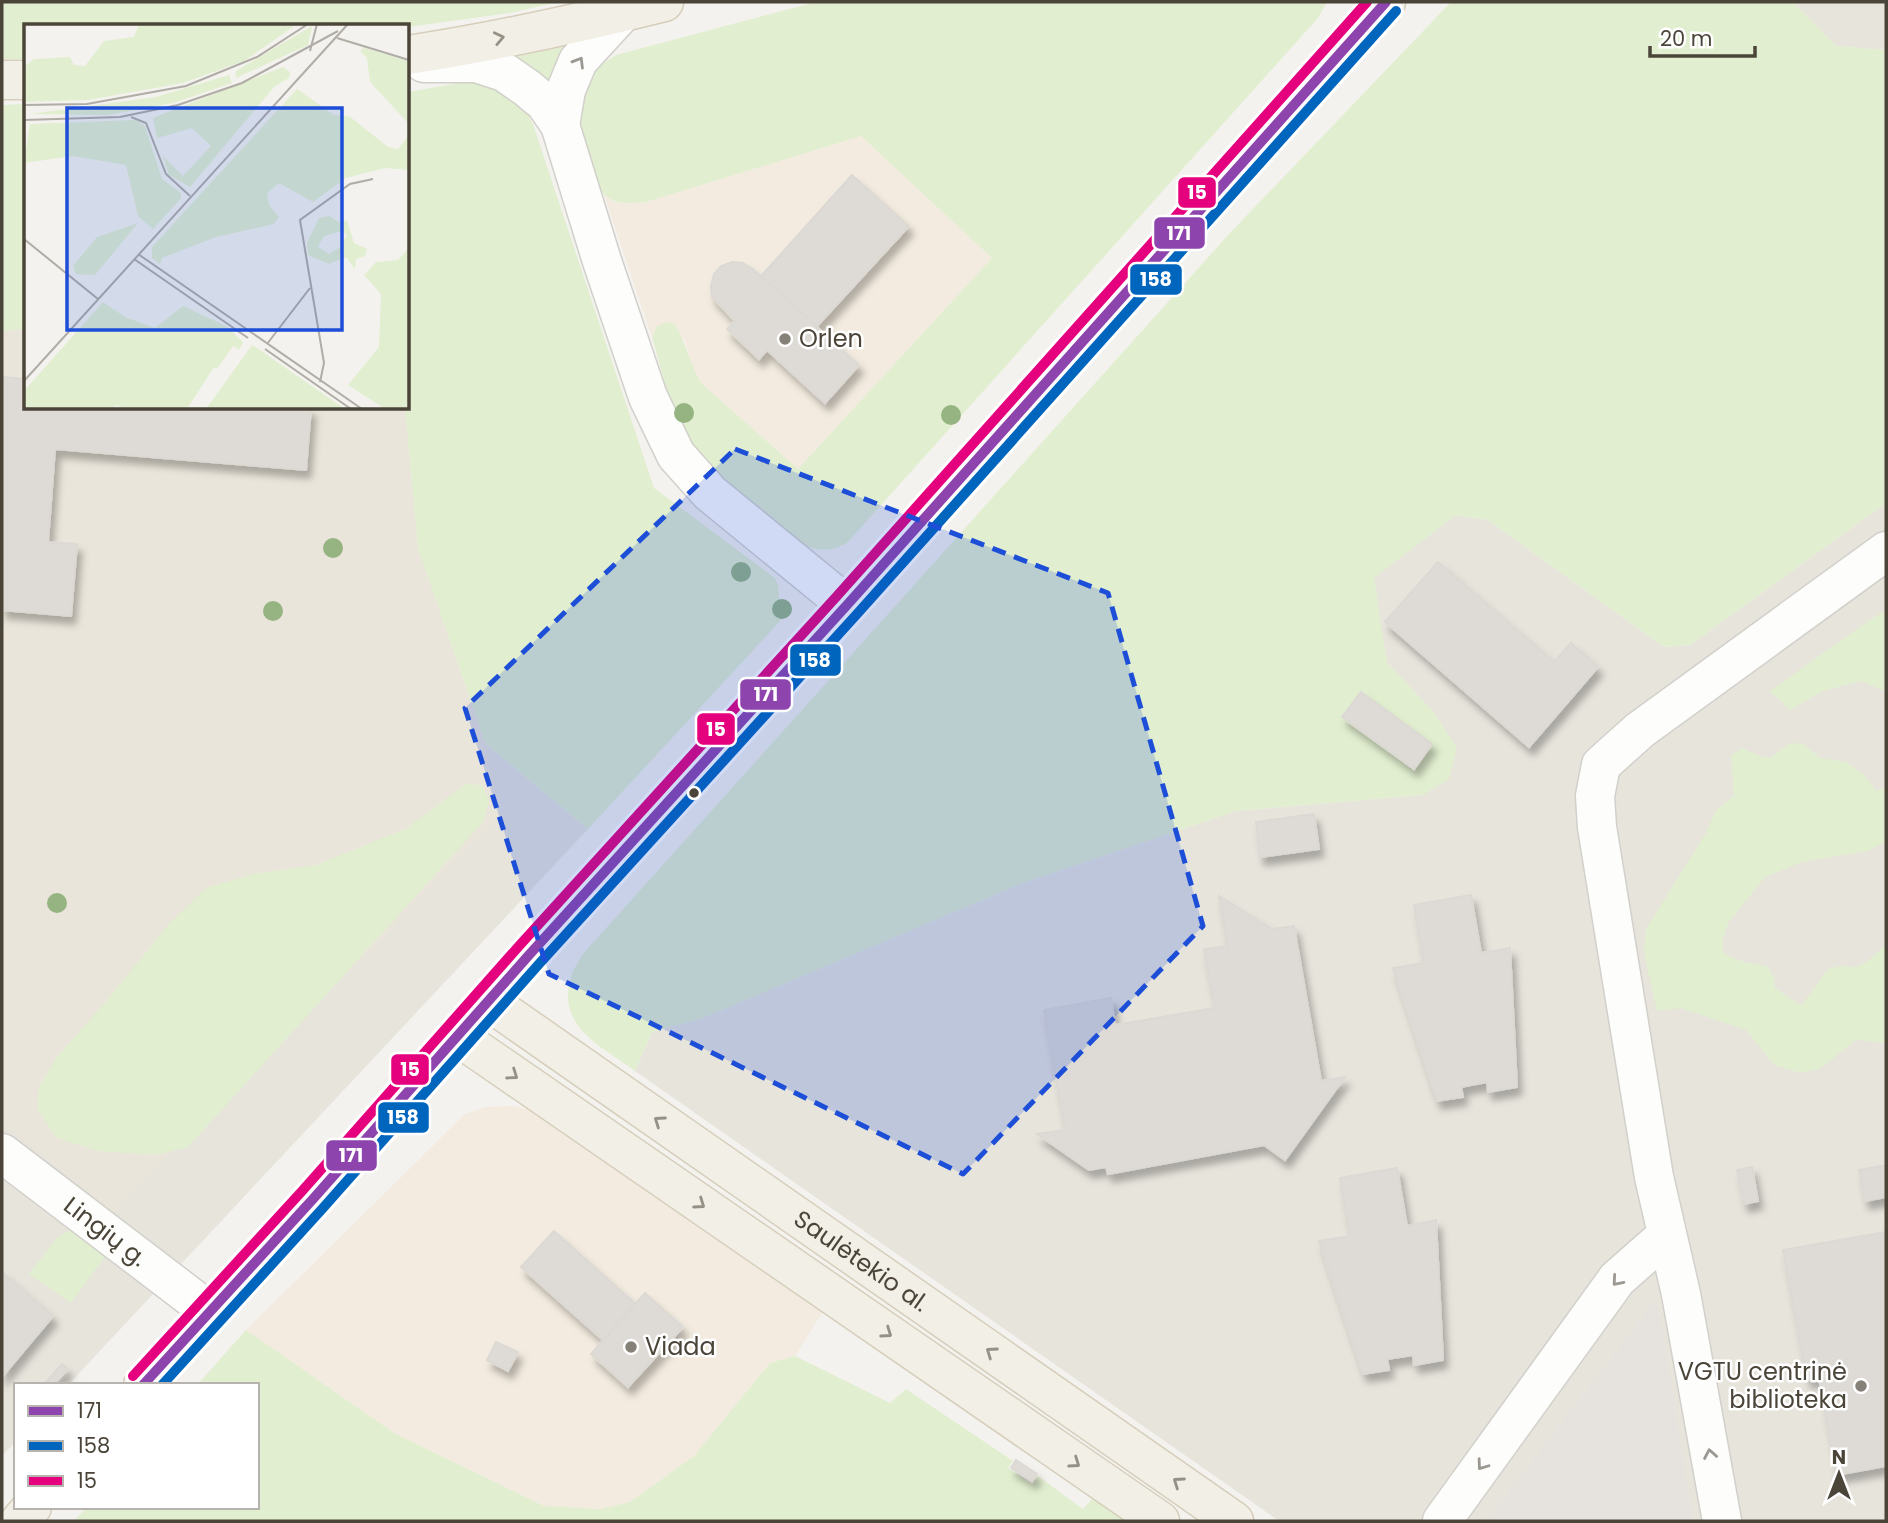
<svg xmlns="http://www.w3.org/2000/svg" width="1888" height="1523" viewBox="0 0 1888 1523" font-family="Poppins,sans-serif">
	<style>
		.residential { fill: #e7e4dc }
		.commercial { fill: #f3ebdf }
		.education { fill: #eae5da }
		.green { fill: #e1eecf }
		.parking { fill: #e6e3df }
		.building { fill: #dedbd6; stroke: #dcd9d4; stroke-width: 2; filter: url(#shadow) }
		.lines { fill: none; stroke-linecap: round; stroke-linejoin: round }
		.minor-casing { stroke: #d2d0cb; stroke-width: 41 }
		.major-casing { stroke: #d6cebb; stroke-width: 41 }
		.minor { stroke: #fdfdfc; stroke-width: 38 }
		.major { stroke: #f2efe6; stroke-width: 38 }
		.bus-1-casing { stroke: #fff; stroke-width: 16 }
		.bus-2-casing { stroke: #fff; stroke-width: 16 }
		.bus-3-casing { stroke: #fff; stroke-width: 16 }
		.bus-1 { stroke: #8e44ad; stroke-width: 10 }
		.bus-2 { stroke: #0065bd; stroke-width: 10 }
		.bus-3 { stroke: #e5007d; stroke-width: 10 }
		.tree { fill: #96b382 }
		.oneway { stroke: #969187 }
		.oneway2 { stroke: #9b9791 }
		.marked { fill: #1d4ed8; fill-opacity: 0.2; stroke: #1d4ed8; stroke-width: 5; stroke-dasharray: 14 9; stroke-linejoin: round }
		.poi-dot { fill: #868178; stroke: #fff; stroke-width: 2.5 }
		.bus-dot { fill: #4b4439; stroke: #fff; stroke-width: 2.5 }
		.labels { text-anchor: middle; stroke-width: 5; stroke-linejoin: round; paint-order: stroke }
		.poi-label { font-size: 24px; fill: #4b4439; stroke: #fff; text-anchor: start }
		.street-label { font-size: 24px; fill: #4b4439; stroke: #fff }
		.inset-road { fill: none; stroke: #b0aca6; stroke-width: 2 }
		.view { fill: #1d4ed8; fill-opacity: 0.15; stroke: #1d4ed8; stroke-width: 3.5 }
		.inset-edge { fill: none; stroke: #4b4439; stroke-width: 3.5 }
		.line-badge { stroke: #fff; stroke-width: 2.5 }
		.badge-label { font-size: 19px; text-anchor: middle; font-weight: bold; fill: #fff }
	</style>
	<defs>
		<filter id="shadow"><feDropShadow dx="4.5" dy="8" stdDeviation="3.5" flood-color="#0004"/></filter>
	</defs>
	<rect width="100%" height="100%" fill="#f4f2ee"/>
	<!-- residential -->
	<g class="residential">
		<path d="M1793 2H1886V50L1836 46Z"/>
		<path d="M26 328V408H405L418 548 485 743 588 829 68 1385H16V1441L2 1456V332Z"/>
		<path d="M1886 503V1521H1279L635 1071 652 1032 703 1018 1025 882 1236 811 1423 795 1433 711 1387 663 1373 578 1456 515 1488 520 1664 647 1690 645Z"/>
	</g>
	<!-- commercial -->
	<g class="commercial">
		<path d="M861 136 992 258 798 469 701 383 693 368 684 339 657 326 652 337 604 195 614 202 628 204 646 202Z"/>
		<path d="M512 1106 537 1111 824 1310 795 1356 770 1363 694 1456 630 1502 601 1509 544 1506 394 1433 246 1330 465 1114 485 1107Z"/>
	</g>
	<!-- education -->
	<path class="education" d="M26 328V408H405L418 548 485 743 500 816 126 1200 115 1213 2 1123V332Z"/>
	<!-- green -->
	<g class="green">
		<path d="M9 2H558L510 13 408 27 26 26V59H2V3Z"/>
		<path d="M816 2H1327L1318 18 847 543C831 551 822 552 806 546L699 459 673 413 652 337 657 326 667 322 674 323C686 342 690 364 701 383L798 469 992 258 861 136 646 202C624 204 611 206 598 187L580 122 579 104 593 70 616 55Z"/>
		<path d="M1451 2H1793L1836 46 1886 50V503L1690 645 1664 647 1488 520 1456 515 1374 578 1387 663 1433 711 1457 748 1449 779 1423 795 1236 811 1025 882 703 1018 652 1032 635 1071C600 1045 554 1026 572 974 574 968 579 961 582 955L1229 234Z"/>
		<path d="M563 47 565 49 551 84 517 58 519 56Z"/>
		<path d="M472 81C508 88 515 90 533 124L654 488 775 578 778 585 782 619 588 829 485 743 418 548 405 408H408V92Z"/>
		<path d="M26 104V328L2 332V105Z"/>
		<path d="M1886 611V697L1884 691 1861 681 1823 691 1790 710 1770 691 1874 617Z"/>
		<path d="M1802 743 1820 758 1846 762 1863 774 1876 791 1886 788V841L1868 851 1802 862 1765 877 1728 923 1723 939V952C1738 963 1750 962 1768 967L1774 978 1775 988 1801 1006 1828 969 1841 966 1856 967 1867 962 1886 944V1043L1856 1040 1821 1068 1801 1073 1774 1065 1746 1030 1681 1008 1657 1011 1644 953 1646 929 1706 833 1716 810 1734 796 1731 756 1742 748 1760 756 1771 758 1788 744Z"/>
		<path d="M468 783 483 786 489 800 483 822 188 1147 157 1155 98 1151 57 1138 37 1109 39 1086 57 1057 103 1005 168 925 206 888 258 873 316 865 405 829Z"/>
		<path d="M77 1226 109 1251 71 1303 29 1274 57 1238Z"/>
		<path d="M246 1330 394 1433 544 1506 601 1509 630 1502 694 1456 770 1363 795 1356 890 1403 906 1389 1013 1461 1008 1468 1032 1484 1038 1476 1083 1509 1094 1497 1128 1521H74L87 1507H257V1385H197Z"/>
	</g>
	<!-- parking -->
	<path class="parking" d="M1657 1298 1693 1521H1486Z"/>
	<!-- building -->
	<g class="building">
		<path d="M852 175 909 226 817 326 761 276Z"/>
		<path d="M732 262 743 263 753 269 859 365 825 403 767 350 759 359 727 329 735 321 712 297 711 286 714 274 721 266Z"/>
		<path d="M2 377 26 379V408H311L306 470 55 449 48 542 77 544 71 616 2 610Z"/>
		<path d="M1438 562 1554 662 1571 643 1598 667 1529 747 1385 622Z"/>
		<path d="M1361 692 1432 744 1414 769 1342 717Z"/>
		<path d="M1314 814 1319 849 1260 857 1256 822Z"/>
		<path d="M1471 895 1481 953 1510 948 1517 1087 1488 1092 1487 1082 1461 1087 1463 1097 1437 1101 1393 968 1424 963 1414 905Z"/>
		<path d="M1219 896 1272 929 1294 926 1321 1081 1345 1077 1285 1160 1264 1145 1108 1174 1106 1167 1089 1170 1037 1134 1065 1130 1044 1010 1111 998 1115 1025 1215 1008 1204 949 1228 946Z"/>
		<path d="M1886 1165V1197L1865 1201 1859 1170Z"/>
		<path d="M1752 1167 1758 1201 1744 1204 1737 1170Z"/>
		<path d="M1397 1168 1407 1226 1436 1220 1443 1360 1414 1365 1413 1355 1387 1359 1389 1370 1363 1374 1319 1241 1350 1236 1340 1178Z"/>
		<path d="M554 1231 636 1304 603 1340 521 1267Z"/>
		<path d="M1886 1232V1466L1836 1475 1819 1378 1807 1380 1783 1250Z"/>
		<path d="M2 1272 53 1316 2 1377Z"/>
		<path d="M645 1293 683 1327 628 1387 591 1354Z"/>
		<path d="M496 1342 518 1352 508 1371 487 1360Z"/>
		<path d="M62 1364 68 1369 53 1385H49L46 1382Z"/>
		<path d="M1016 1460 1037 1474 1032 1481 1011 1468Z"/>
	</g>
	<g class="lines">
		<defs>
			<g id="minor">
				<path d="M424 63H476L504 72 527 88 545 103 560 125 602 261 648 397 676 455 710 493 847 605"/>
				<path d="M560 125 566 90 578 61 623 12"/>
				<path id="s1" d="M2 1153 209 1311"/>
				<path d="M1442 1521 1617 1279 1667 1235"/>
				<path d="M1722 1521 1681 1294 1654 1177 1597 827 1595 796 1601 765 1640 730 1886 551"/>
			</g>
			<g id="major">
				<path d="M408 55C494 42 580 23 664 2"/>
				<path d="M2 80H26"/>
				<path id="s2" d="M488 1001 1234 1521"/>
				<path d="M457 1036 1160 1521"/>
				<path d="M143 1385 313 1199 529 955 847 605 1386 2"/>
				<path d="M20 1521 32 1507"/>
			</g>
		</defs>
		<!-- minor casing -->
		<use href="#minor" class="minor-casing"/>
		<!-- major casing -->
		<use href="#major" class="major-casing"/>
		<!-- minor -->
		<use href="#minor" class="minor"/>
		<!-- major -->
		<use href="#major" class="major"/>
		<defs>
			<path id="bus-1" d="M143 1385 313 1199 529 955 847 605 1386 2"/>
			<path id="bus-2" d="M162 1385 323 1208 539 964 857 614 1396 11"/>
			<path id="bus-3" d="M133 1376 303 1190 519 946 837 596 1367 2"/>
		</defs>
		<!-- bus-1 casing -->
		<use href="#bus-1" class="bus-1-casing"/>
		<!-- bus-2 casing -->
		<use href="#bus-2" class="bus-2-casing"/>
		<!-- bus-3 casing -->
		<use href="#bus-3" class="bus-3-casing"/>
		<!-- bus-1 -->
		<use href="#bus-1" class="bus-1"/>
		<!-- bus-2 -->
		<use href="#bus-2" class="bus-2"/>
		<!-- bus-3 -->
		<use href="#bus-3" class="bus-3"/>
	</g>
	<!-- trees -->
	<g class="tree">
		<circle cx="684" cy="413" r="10"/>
		<circle cx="951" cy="415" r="10"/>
		<circle cx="333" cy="548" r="10"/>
		<circle cx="741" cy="572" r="10"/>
		<circle cx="782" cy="609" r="10"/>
		<circle cx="273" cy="611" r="10"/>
		<circle cx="57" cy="903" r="10"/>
	</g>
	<!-- one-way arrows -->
	<defs><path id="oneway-chevron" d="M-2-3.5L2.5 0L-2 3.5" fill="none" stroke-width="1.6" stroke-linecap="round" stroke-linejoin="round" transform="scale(1.75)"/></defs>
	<g class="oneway">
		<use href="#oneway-chevron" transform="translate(499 38) rotate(-12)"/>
		<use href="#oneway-chevron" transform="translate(513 1075) rotate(35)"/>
		<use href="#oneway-chevron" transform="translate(659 1121) rotate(-145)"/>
		<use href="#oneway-chevron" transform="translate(700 1204) rotate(35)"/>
		<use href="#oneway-chevron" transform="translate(887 1333) rotate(35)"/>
		<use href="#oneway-chevron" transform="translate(991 1352) rotate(-145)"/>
		<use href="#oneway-chevron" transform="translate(1075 1463) rotate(35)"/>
		<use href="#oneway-chevron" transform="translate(1178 1482) rotate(-145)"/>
	</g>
	<g class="oneway2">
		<use href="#oneway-chevron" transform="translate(579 62) rotate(-59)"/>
		<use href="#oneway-chevron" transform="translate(1617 1281) rotate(131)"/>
		<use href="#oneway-chevron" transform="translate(1710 1454) rotate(-100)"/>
		<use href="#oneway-chevron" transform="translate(1482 1465) rotate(126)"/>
	</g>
	<!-- marked area -->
	<path class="marked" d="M735 449 1108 593 1203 926 963 1174 549 974 465 708Z"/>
	<!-- markers -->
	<g class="poi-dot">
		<circle cx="785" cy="339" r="7"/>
		<circle cx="631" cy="1347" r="7"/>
		<circle cx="1861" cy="1386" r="7"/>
	</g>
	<circle class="bus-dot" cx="694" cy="793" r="6"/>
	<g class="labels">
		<!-- poi labels -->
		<g class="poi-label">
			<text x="799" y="347">Orlen</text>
			<text x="645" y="1355">Viada</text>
			<text x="1847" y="1380" text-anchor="end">VGTU centrinė<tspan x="1847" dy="28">biblioteka</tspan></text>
		</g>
		<!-- street labels -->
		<g class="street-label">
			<text dy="8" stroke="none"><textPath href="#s1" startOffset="130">Lingių g.</textPath></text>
			<text dy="8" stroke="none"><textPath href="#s2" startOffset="455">Saulėtekio al.</textPath></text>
		</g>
	</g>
	<!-- overview -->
	<g transform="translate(24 24)">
		<rect width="385" height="385" fill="#f4f2ee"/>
		<path d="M115 0H268L269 3 220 37 159 59 64 76 0 78V43L10 35 46 33 50 41 61 42 80 17 110 13ZM288 2 284 21 212 54V47ZM340 24 385 37V100L346 58 343 34 336 27ZM259 43 266 48 265 54 251 62 166 163 145 151 139 132 159 152 187 122 168 104 133 114 129 94ZM205 51 208 59 149 79 84 91 6 90 132 73ZM273 65 310 91 325 92 364 123 374 125 385 111V146L361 144 322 154 289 178 255 159 243 169 245 181 255 193 250 200 192 213 138 234 136 240 128 234V223ZM112 96 121 102 138 155 157 169V174L129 205 114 192 102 141 49 132 0 139 6 100ZM305 192 316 199 323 196 330 219 343 225 341 232 332 235 331 245 322 233 305 240 284 231 283 219 295 194ZM318 207 323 211 315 224 305 230 294 223 300 212ZM114 199 71 251 52 250 49 242 73 213ZM385 224V385H361L324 361 355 323 357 270 340 251 352 238 374 236ZM79 278 101 293 131 304 159 282 202 302 219 318 215 326 209 322 193 345 190 343 163 385H98L93 381 88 385H0V367ZM228 321 230 322 321 385H182Z" fill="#e1eecf" fill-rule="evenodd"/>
		<path class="inset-road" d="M313 14 385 36M286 27 293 0M0 81 63 80 162 62 233 33 284 0M107 93 122 99 142 150 166 172M0 96 96 93 154 81 218 59 314 7M0 215 74 275M114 230 338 385M110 235 224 314M243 320 286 264M241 325 327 385M0 357 324 0M296 358 300 339 276 196 326 160 349 155"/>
		<path class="view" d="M43 84H318V306H43Z"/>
		<rect width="385" height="385" class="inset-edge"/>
	</g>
	<g class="line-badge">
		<rect x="1177" y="176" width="40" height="33" rx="7" fill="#e5007d"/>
		<rect x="1153" y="216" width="53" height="34" rx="7" fill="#8e44ad"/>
		<rect x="1129" y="263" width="54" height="33" rx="7" fill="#0065bd"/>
		<rect x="789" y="643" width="53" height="34" rx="7" fill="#0065bd"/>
		<rect x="739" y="678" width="53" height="33" rx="7" fill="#8e44ad"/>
		<rect x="696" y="712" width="40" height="34" rx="7" fill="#e5007d"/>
		<rect x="390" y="1053" width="40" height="33" rx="7" fill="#e5007d"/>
		<rect x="377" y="1101" width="53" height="33" rx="7" fill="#0065bd"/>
		<rect x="325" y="1139" width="53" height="33" rx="7" fill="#8e44ad"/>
	</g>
	<g class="badge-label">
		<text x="1197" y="199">15</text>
		<text x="1179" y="240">171</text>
		<text x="1156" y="286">158</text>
		<text x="815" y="667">158</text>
		<text x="766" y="701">171</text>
		<text x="716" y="736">15</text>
		<text x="410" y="1076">15</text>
		<text x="403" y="1124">158</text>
		<text x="351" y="1162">171</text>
	</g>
	<!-- border -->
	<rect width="1888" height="1523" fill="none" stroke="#4b4439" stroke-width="7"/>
	<!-- legend -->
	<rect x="14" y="1383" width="245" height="126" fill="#ffffff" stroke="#b7b4b0" stroke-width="2"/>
	<rect x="28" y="1406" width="35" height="10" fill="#8e44ad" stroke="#b7b4b0" stroke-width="2"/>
	<text x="77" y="1418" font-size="21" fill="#4b4439">171</text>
	<rect x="28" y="1441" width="35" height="10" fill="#0065bd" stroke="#b7b4b0" stroke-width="2"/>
	<text x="77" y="1453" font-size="21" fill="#4b4439">158</text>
	<rect x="28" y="1476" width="35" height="10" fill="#e5007d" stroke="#b7b4b0" stroke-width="2"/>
	<text x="77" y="1488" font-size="21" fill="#4b4439">15</text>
	<!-- north arrow -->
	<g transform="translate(1839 1474)" stroke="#ffffff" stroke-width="5" paint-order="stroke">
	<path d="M0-5L12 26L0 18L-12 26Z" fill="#4b4439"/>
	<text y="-10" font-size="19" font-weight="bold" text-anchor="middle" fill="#4b4439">N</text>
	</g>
	<!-- scale -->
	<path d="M1650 46v10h105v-10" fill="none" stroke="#4b4439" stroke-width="3.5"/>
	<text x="1660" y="46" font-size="21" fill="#4b4439" stroke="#ffffff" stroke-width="5" paint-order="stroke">20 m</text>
</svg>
